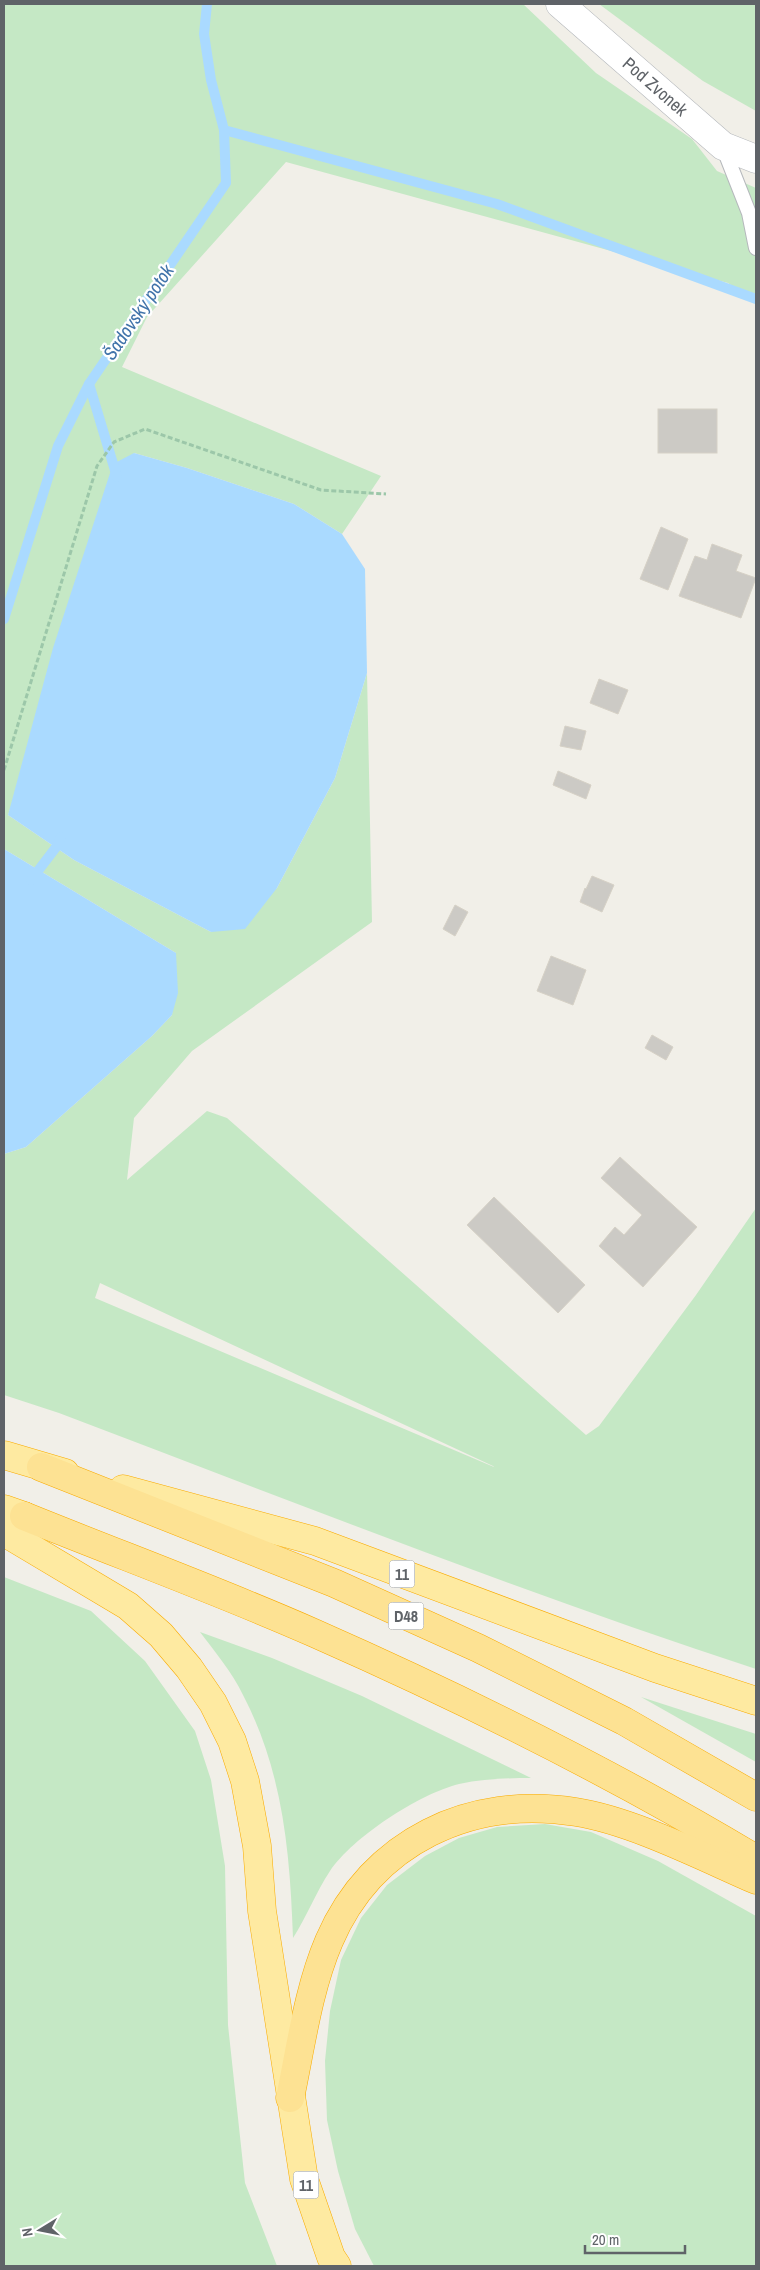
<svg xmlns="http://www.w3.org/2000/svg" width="760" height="2270" viewBox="0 0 760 2270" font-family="'Archivo Narrow',sans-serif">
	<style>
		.green { fill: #c5e8c5; fill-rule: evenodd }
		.water { fill: #aadaff }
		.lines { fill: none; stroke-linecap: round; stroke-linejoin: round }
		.stream { stroke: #aadaff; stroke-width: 10 }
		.building { fill: #cccac5; stroke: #d6d1c6 }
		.service-casing { stroke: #b5b8bc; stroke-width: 16 }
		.minor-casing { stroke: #b5b8bc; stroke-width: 29 }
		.trunk-casing { stroke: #f9ab00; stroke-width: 29 }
		.motorway-casing { stroke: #f9ab00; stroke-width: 29 }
		.path { stroke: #9cc7a9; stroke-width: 3; stroke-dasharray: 5 2.5; stroke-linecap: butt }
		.service { stroke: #fff; stroke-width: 14 }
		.minor { stroke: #fff; stroke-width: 28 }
		.trunk { stroke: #feeaa1; stroke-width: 28 }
		.motorway { stroke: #fde293; stroke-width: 28 }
		.labels { text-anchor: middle; stroke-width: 4.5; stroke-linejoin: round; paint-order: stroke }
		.shield { fill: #fff; stroke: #8f9295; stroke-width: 1 }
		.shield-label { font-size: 16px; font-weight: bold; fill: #5f6368 }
		.street-label { font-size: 18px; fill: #5f6368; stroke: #fff }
		.water-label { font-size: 19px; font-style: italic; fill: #4174aa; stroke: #fff }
	</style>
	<rect width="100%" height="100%" fill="#f1efe8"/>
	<!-- green -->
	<g class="green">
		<path d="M4 4H523L596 73 692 139 717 171 756 188V304L728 283 286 162 147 317 122 367 381 476 342 534 294 504 187 468 134 453 8 815 74 860 211 932 277 888 335 778 367 673 372 922 192 1051 134 1118 127 1180 207 1111 227 1118 586 1435 599 1426 696 1295 756 1208V1669C521 1592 291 1501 59 1413L4 1395V1154L26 1147 152 1036 172 1015 176 953 4 849ZM100 1283 493 1466 494 1467 95 1298Z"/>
		<path d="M599 4H756V111L703 81Z"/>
		<path d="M4 1577 91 1611 145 1661 195 1731 211 1780 225 1866 228 2025 245 2183 277 2266H4Z"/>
		<path d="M200 1632 272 1658 362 1696 531 1778C507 1778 483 1779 459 1784 419 1794 353 1837 330 1871 316 1892 307 1916 293 1938 290 1852 283 1772 243 1695 232 1672 215 1652 200 1632Z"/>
		<path d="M641 1697 756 1734V1762Z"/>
		<path d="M545 1824 591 1832 658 1861 756 1916V2266H374L355 2229 338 2171 327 2120 325 2061 330 2011 341 1960 361 1918 387 1885 425 1856 459 1838 497 1827Z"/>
	</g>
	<!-- water -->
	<g class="water">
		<path d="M134 453 187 468 294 504 342 534 365 569 367 673 335 778 277 888 245 929 211 932 74 860 8 815 53 648 113 464Z"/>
		<path d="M4 849 176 953 178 993 172 1015 152 1036 26 1147 4 1154Z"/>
	</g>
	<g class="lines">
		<!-- stream -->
		<g class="stream">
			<path d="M224 130 497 204 756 299"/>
			<path d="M89 384 117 477"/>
			<path d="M4 619 58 446 89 384 226 183 224 130 211 80 204 34 207 4"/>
			<path d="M31 880 57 846 61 837"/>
		</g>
	</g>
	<!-- building -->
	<g class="building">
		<rect x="658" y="409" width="59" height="44"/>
		<path d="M661 527 688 539 668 590 640 579Z"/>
		<path d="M712 544 742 555 736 571 756 578 741 618 679 596 695 556 707 560Z"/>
		<path d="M599 679 628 690 618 714 590 703Z"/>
		<path d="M565 726 586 731 581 750 560 746Z"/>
		<path d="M558 771 591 785 586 799 553 785Z"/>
		<path d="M592 876 614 885 602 912 580 902 585 888 586 889Z"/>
		<path d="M455 905 468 912 455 936 443 929Z"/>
		<path d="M551 956 586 970 573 1005 537 991Z"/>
		<path d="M652 1035 673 1047 666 1060 645 1048Z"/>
		<path d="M620 1157 697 1227 643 1287 599 1246 615 1227 624 1235 642 1215 601 1178Z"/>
		<path d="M494 1197 585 1285 558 1313 467 1225Z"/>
	</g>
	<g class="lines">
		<defs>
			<path id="service" d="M723 147 749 213 756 248"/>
			<g id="minor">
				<path id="s1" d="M560 4 723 146 756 159"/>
			</g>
			<g id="trunk">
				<path d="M4 1455 65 1473"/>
				<path d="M123 1489 315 1541 655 1668 756 1701"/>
				<path d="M4 1509 24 1516"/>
				<path d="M4 1532 128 1606 161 1635 189 1668 213 1703 232 1741 245 1781 257 1846 262 1911 304 2179 331 2257 337 2266"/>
			</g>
			<g id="motorway">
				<path d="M41 1467 334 1583 478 1648 624 1721 756 1797"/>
				<path d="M24 1516C120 1555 219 1591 314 1633 466 1700 614 1774 756 1859"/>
				<path d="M290 2098C301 2046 308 1990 329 1941 372 1841 471 1795 576 1812 633 1821 703 1857 756 1880"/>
			</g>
		</defs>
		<!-- service casing -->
		<use href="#service" class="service-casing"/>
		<!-- minor casing -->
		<use href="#minor" class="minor-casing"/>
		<!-- trunk casing -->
		<use href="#trunk" class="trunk-casing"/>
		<!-- motorway casing -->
		<use href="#motorway" class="motorway-casing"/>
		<!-- path -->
		<path class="path" d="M4 770 97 466 114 442 145 429 321 490 386 494"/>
		<!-- service -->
		<use href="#service" class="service"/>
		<!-- minor -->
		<use href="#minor" class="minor"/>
		<!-- trunk -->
		<use href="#trunk" class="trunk"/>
		<!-- motorway -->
		<use href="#motorway" class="motorway"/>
	</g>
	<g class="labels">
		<!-- shield labels -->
		<g class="shield">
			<rect x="389.5" y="1560.5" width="25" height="27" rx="4"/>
			<rect x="388.5" y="1602.5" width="35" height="27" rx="4"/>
			<rect x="293.5" y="2171.5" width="25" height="27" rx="4"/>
		</g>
		<g class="shield-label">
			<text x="402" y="1580">11</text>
			<text x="406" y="1622">D48</text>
			<text x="306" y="2191">11</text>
		</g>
		<!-- street labels -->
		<g class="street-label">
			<text dy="6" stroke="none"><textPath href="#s1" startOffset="126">Pod Zvonek</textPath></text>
		</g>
		<!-- water labels -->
		<g class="water-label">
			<text transform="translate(138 312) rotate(-56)" y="7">Šadovský potok</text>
		</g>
	</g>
	<!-- border -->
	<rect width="760" height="2270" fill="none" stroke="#5f6368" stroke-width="10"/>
	<!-- north arrow -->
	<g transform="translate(40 2230) rotate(260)" stroke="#ffffff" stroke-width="4" paint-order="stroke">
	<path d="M0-4L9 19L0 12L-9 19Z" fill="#5f6368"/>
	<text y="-8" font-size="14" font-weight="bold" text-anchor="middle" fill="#5f6368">N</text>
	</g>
	<!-- scale -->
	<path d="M585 2245v8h100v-8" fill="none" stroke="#5f6368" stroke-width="2.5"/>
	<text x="592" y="2245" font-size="15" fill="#5f6368" stroke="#ffffff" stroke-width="4" paint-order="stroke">20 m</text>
</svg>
